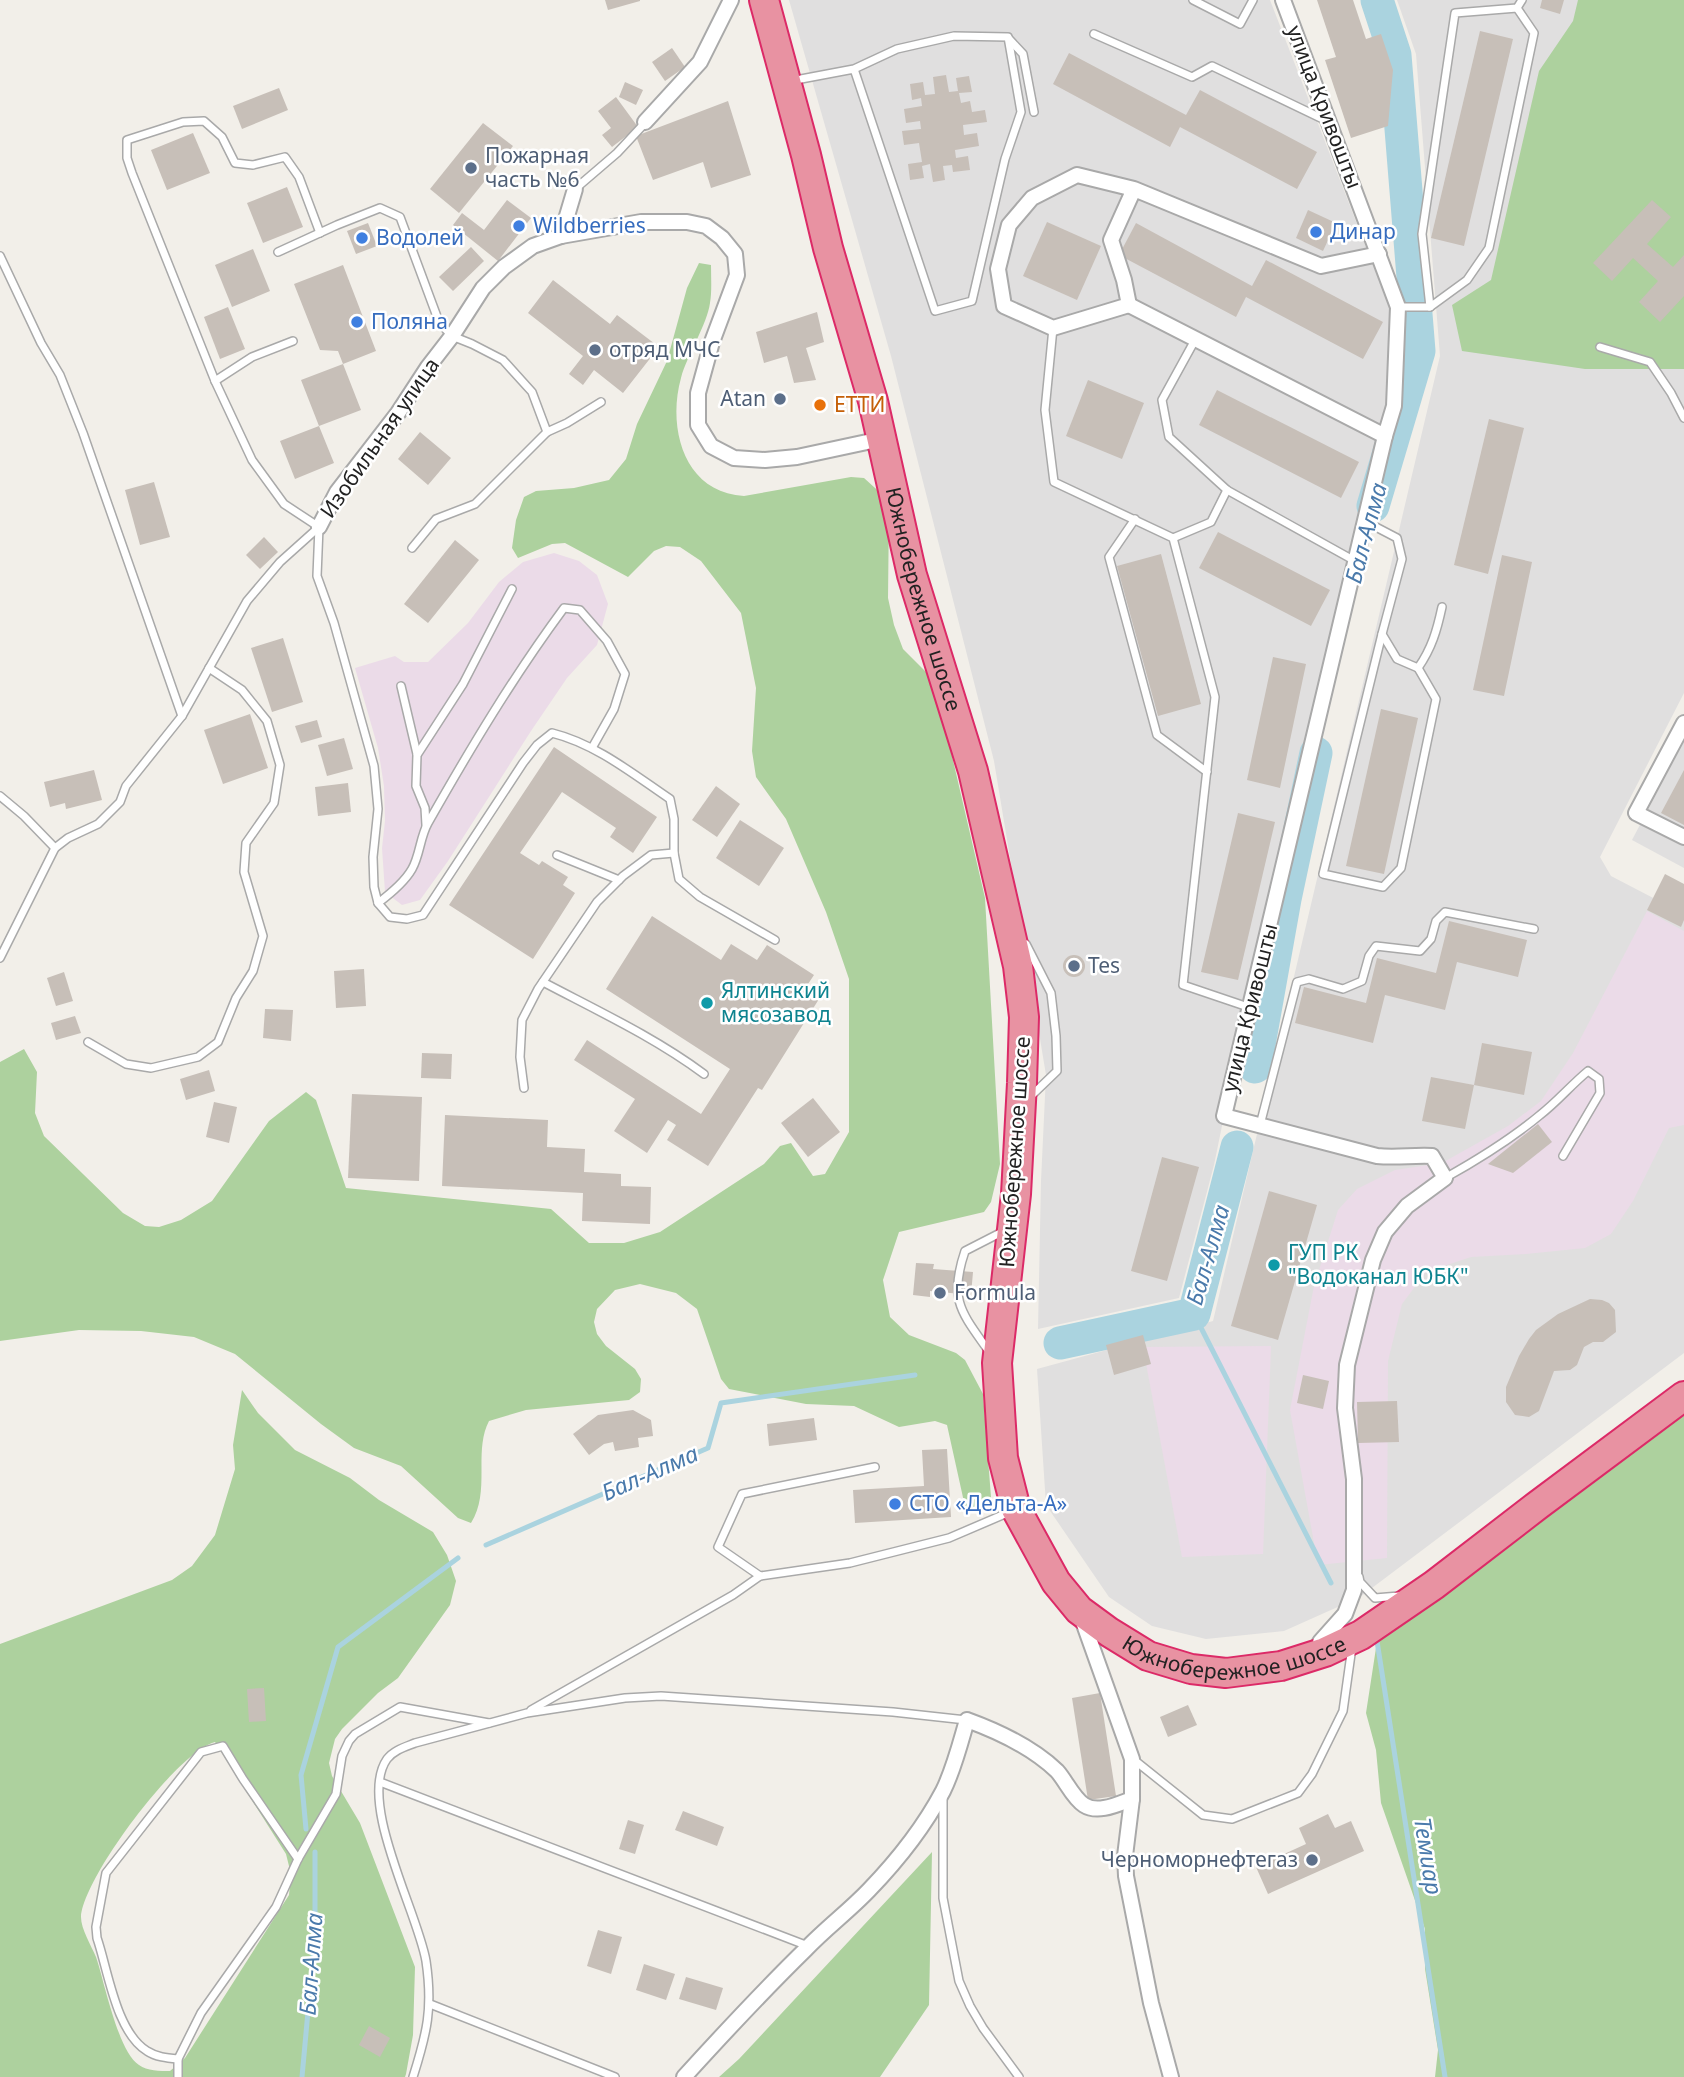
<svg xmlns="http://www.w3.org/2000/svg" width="1684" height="2077" viewBox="0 0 1684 2077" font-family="'Noto Sans',sans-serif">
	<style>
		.residential { fill: #e0dfdf }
		.industrial { fill: #ebdbe8 }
		.forest { fill: #add19e; fill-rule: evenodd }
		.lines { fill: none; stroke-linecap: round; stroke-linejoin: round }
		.stream { stroke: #aad3df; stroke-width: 5 }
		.river { stroke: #aad3df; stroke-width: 33 }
		.building { fill: #c7bfb8 }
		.lane-casing { stroke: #a9a9a9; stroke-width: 10 }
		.street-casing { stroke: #a9a9a9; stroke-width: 18 }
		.highway-casing { stroke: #dc2a67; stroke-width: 32 }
		.lane { stroke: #fff; stroke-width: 7 }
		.street { stroke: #fff; stroke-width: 14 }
		.highway { stroke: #e892a2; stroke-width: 28 }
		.service-dot { fill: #5c6f8a; stroke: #fff; stroke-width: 2.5 }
		.shop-dot { fill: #3f7fe0; stroke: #fff; stroke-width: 2.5 }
		.food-dot { fill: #e8710a; stroke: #fff; stroke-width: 2.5 }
		.culture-dot { fill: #0f9aa8; stroke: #fff; stroke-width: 2.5 }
		.labels { text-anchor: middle; stroke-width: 5; stroke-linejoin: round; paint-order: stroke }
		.street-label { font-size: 21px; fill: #222; stroke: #fff }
		.service-label { font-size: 21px; fill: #4e5e75; stroke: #fff; text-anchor: start }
		.shop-label { font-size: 21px; fill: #366cbe; stroke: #fff; text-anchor: start }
		.food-label { font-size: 21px; fill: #c56008; stroke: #fff; text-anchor: start }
		.culture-label { font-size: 21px; fill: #0d838f; stroke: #fff; text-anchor: start }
		.water-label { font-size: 23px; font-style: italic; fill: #4a7aab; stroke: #fff }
	</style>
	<rect width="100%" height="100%" fill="#f2efe9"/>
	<!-- residential -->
	<g class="residential">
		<path d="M789 0H1270L1392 314 1401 401 1224 1116 1214 1165 1179 1298 1038 1329 1041 1181 1046 1075 994 761 891 356Z"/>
		<path d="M1397 0H1684V693L1600 857 1611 876 1684 914V1353L1360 1597 1284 1631 1206 1639 1152 1626 1109 1597 1046 1505 1037 1369 1213 1321 1440 356 1416 54Z"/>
		<path d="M1684 741V868L1632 840Z"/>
	</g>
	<!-- industrial -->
	<g class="industrial">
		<path d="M554 553 579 561 597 575 608 604 597 645 567 678 531 731 448 861 420 900 402 905 385 892 382 848 385 821 384 786 378 748 355 668 395 656 404 662H428L468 623 499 582 523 562Z"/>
		<path d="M1647 911 1684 931V1125L1669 1128 1633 1201 1611 1234 1585 1248 1526 1254 1471 1257 1426 1272 1402 1304 1388 1361 1387 1558 1318 1565 1290 1410 1314 1286 1338 1210 1357 1189 1395 1170 1442 1163 1508 1126 1541 1101 1573 1053Z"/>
		<path d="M1271 1346 1263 1554 1182 1557 1143 1347Z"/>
	</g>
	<!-- forest -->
	<g class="forest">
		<path d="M1578 0H1684V369H1585L1462 351 1452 305 1491 280 1539 71 1573 21Z"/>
		<path d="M699 263 711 265C711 278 712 291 710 303 707 325 687 355 681 378 667 428 684 493 744 496L851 477 864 478 885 497 889 509 888 598 894 625 903 649 930 676 939 700 985 898 1000 1164 991 1202 984 1212 899 1232 883 1280 890 1317 909 1335 956 1353 965 1360 983 1394 991 1497 987 1509 966 1511 947 1425 935 1421 899 1427 854 1406 806 1404 729 1389 721 1379 697 1309 676 1293 640 1284 615 1290 597 1309 594 1322 597 1334 606 1346 635 1369 641 1379 640 1392 629 1400 526 1410 489 1421C473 1452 491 1491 471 1523L458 1518 401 1466 354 1448 321 1424 235 1354 194 1337 141 1331 79 1330 0 1341V1062L24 1049 37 1072 35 1113 44 1136 123 1213 145 1226 159 1227 181 1220 212 1201 269 1121 306 1092 316 1100 346 1188 551 1209 589 1243H624L660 1232 764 1164 780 1146 791 1143 813 1176 825 1174 849 1132V979L826 912 786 819 756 777 752 751 756 688 741 613 701 561 680 547 666 546 654 551 628 577 565 543 552 544 518 558 512 548 516 520 524 497 536 491 574 488 609 480 626 459 637 424 667 361 687 288Z"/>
		<path d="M242 1390 258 1413 295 1450 350 1478 379 1500 433 1532 447 1555 456 1581 450 1605 398 1678 378 1693 342 1729 335 1739 329 1763 332 1776 360 1823 415 1967 413 2035 406 2074 405 2077H0V1644L172 1580 192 1566 215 1535 235 1469 233 1445ZM215 1742 286 1854 291 1874 289 1895 185 2058 170 2071C160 2071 147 2071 139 2065 118 2052 104 1980 96 1957 91 1945 81 1929 81 1917 83 1878 177 1752 215 1742Z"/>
		<path d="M1684 1408V2077H1435L1438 2050 1425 1969V1929L1381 1803 1376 1750 1366 1713 1378 1635Z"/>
		<path d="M932 1852 929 2005 880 2077H719L739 2059Z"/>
	</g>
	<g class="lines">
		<!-- stream -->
		<g class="stream">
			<path d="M1194 1314 1331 1583"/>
			<path d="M486 1545 708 1448 721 1403 915 1375"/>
			<path d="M1377 1641 1445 2077"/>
			<path d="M306 1829 301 1775 338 1647 458 1558"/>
			<path d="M302 2077 315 1935V1852"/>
		</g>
		<!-- river -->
		<g class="river">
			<path d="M1373 506 1419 351 1395 55 1377 0"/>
			<path d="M1255 1067 1285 899 1316 753"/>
			<path d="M1060 1343 1194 1314 1237 1147"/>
		</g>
	</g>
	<!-- building -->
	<g class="building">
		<path d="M605 0H640V1L608 10Z"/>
		<path d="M1317 0H1353L1366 39 1381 34 1393 70 1388 126 1351 138 1325 60 1336 57Z"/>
		<path d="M1542 0H1564L1560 14 1540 8Z"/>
		<path d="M1480 31 1513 39 1464 246 1431 238Z"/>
		<path d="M672 48 685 67 665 81 652 62Z"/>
		<path d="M1069 53 1186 115 1200 90 1317 152 1297 189 1180 127 1170 147 1053 84Z"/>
		<path d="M946 75 949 92 958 91 956 78 969 76 972 92 959 93 961 103 970 101 972 112 985 110 987 122 963 125 964 135 977 133 979 146 955 150 956 158 968 156 970 170 953 172 952 165 943 166 945 180 933 182 930 164 922 166 924 178 910 180 908 164 922 162 919 143 904 145 902 131 921 129 920 121 906 123 904 109 922 106 921 98 912 100 910 84 923 82 925 95 935 94 933 77Z"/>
		<path d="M625 82 643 90 636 105 619 97Z"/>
		<path d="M279 88 288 110 242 129 233 106Z"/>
		<path d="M616 97 638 127 612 147 602 135 611 128 598 111Z"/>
		<path d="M728 101 751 175 711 188 703 162 653 180 636 136Z"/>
		<path d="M483 123 513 146 459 213 430 189Z"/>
		<path d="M193 133 210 173 167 190 151 150Z"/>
		<path d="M287 187 303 227 263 243 247 203Z"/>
		<path d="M507 200 531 218 498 261 453 225 462 213 484 230Z"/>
		<path d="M1652 200 1671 217 1647 244 1673 267 1684 255V296L1660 322 1639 302 1658 281 1633 258 1612 281 1593 263Z"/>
		<path d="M1308 210 1336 223 1323 251 1296 238Z"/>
		<path d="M1047 222 1101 246 1077 300 1023 276Z"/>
		<path d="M368 223 377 246 356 254 347 231Z"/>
		<path d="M1136 223 1252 286 1266 260 1383 322 1363 359 1246 297 1236 317 1119 255Z"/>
		<path d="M471 247 484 261 453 291 439 277Z"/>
		<path d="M253 249 270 291 232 307 215 265Z"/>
		<path d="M343 265 376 351 343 364 338 351 320 350 294 284Z"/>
		<path d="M553 280 610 324 617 315 659 347 623 393 594 370 583 385 569 374 583 356 528 313Z"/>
		<path d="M228 307 245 349 220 359 204 317Z"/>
		<path d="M817 312 824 342 806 348 816 380 794 383 787 356 764 363 756 332Z"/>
		<path d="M343 364 361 410 319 426 334 463 295 479 280 441 319 426 301 380Z"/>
		<path d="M1088 380 1144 403 1122 459 1066 436Z"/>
		<path d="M1217 390 1359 462 1341 498 1199 425Z"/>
		<path d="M1489 419 1524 428 1488 574 1454 565Z"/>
		<path d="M420 432 451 458 428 485 398 459Z"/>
		<path d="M154 482 170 537 140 545 125 490Z"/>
		<path d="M1218 532 1330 590 1311 626 1199 568Z"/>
		<path d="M264 537 278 552 260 569 246 555Z"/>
		<path d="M455 540 479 560 428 623 404 604Z"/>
		<path d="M1161 554 1201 704 1158 716 1117 566Z"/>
		<path d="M1502 555 1532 562 1504 696 1473 690Z"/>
		<path d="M283 638 303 702 272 712 251 648Z"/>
		<path d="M1273 657 1306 664 1280 788 1247 780Z"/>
		<path d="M1381 709 1418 718 1384 874 1346 866Z"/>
		<path d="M250 714 268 768 223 784 204 730Z"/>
		<path d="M317 720 322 737 301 743 295 726Z"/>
		<path d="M344 738 353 769 327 776 318 745Z"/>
		<path d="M554 747 657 817 633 853 610 837 616 828 562 792 520 853 539 865 542 861 568 877 563 885 575 893 533 959 449 905Z"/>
		<path d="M94 770 102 800 66 809 65 803 50 807 44 782Z"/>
		<path d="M1684 770V825L1661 813Z"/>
		<path d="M348 783 351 812 318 816 315 787Z"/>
		<path d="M716 786 740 804 717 837 692 820Z"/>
		<path d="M1238 813 1275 822 1238 980 1201 972Z"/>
		<path d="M740 820 784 848 759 886 716 858Z"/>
		<path d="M1665 874 1684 884V920L1681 927 1647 910Z"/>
		<path d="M652 916 721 960 731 944 757 960 767 945 814 975 804 990 819 999 762 1090 758 1088 708 1166 667 1140 676 1125 668 1120 647 1153 614 1131 635 1099 574 1060 587 1040 701 1114 730 1069 606 989Z"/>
		<path d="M1449 921 1527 940 1518 977 1457 962 1445 1010 1385 995 1373 1043 1295 1023 1304 987 1366 1003 1377 958 1436 973Z"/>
		<circle cx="1074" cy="966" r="11"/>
		<path d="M364 969 366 1006 336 1008 334 971Z"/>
		<path d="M64 972 73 1001 56 1006 47 978Z"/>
		<path d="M265 1009 293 1010 291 1041 263 1038Z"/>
		<path d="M75 1016 81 1033 56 1040 51 1023Z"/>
		<path d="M1482 1043 1532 1052 1524 1095 1474 1085 1465 1129 1422 1121 1431 1077 1474 1085Z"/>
		<path d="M422 1053 452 1054 451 1079 421 1078Z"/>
		<path d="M209 1070 215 1091 186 1100 180 1079Z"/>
		<path d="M352 1094 422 1097 419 1181 348 1178Z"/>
		<path d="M813 1098 840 1132 808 1157 781 1123Z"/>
		<path d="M214 1102 237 1107 229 1143 206 1137Z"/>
		<path d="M445 1115 548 1120 547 1147 585 1149 584 1172 621 1174V1186L651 1187 650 1224 582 1221 583 1193 442 1186Z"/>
		<path d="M1538 1124 1552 1142 1513 1173 1488 1164Z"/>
		<path d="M1162 1157 1199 1167 1167 1281 1131 1271Z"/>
		<path d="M1269 1191 1317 1205 1278 1340 1231 1326Z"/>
		<path d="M916 1263 934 1264 933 1269 973 1272 971 1295 930 1291V1297L913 1295Z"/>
		<path d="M1590 1299 1602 1300 1609 1303 1615 1310 1616 1332 1603 1342H1593L1584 1347 1577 1365 1570 1370 1554 1371 1539 1411 1529 1417 1515 1415 1506 1402V1387L1519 1356 1529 1339 1536 1330 1558 1314Z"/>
		<path d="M1143 1335 1151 1364 1114 1375 1106 1345Z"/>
		<path d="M1303 1375 1329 1381 1323 1409 1297 1403Z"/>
		<path d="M1397 1401 1399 1442 1358 1443 1357 1402Z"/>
		<path d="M633 1410 651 1420 653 1436 638 1438 639 1447 615 1451 613 1442 604 1444 589 1455 573 1434 598 1415Z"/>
		<path d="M814 1418 817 1440 769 1446 767 1424Z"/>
		<path d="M947 1449 951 1517 855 1523 853 1490 924 1486 922 1450Z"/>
		<path d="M264 1688 266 1721 249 1722 247 1689Z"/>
		<path d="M1100 1693 1116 1796 1088 1800 1072 1698Z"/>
		<path d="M1188 1705 1197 1725 1168 1737 1160 1717Z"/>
		<path d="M683 1811 724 1827 717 1846 675 1830Z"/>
		<path d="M1328 1814 1335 1828 1351 1821 1364 1851 1268 1894 1256 1867 1306 1844 1299 1828Z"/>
		<path d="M628 1820 644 1825 635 1854 619 1849Z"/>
		<path d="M598 1930 622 1937 611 1974 587 1966Z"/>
		<path d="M644 1964 675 1974 666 2000 636 1990Z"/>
		<path d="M686 1977 723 1988 716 2010 679 1999Z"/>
		<path d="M369 2026 390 2038 380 2057 359 2045Z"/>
	</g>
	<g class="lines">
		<defs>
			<g id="lane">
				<path d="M1193 0 1240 24 1253 0"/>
				<path d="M1094 34 1192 77 1212 66 1327 121"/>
				<path d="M1009 39 1023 54 1034 112"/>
				<path d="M801 79 854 69 897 49 954 36 1008 37 1021 112 1005 159 972 301 935 311 854 69"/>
				<path d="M575 189 617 153 645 123"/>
				<path d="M278 252 337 225 380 208 400 217 439 322 452 336 472 344 503 360 532 392 547 432 475 504 436 519 412 548"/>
				<path d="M0 256 41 343 60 375 83 433 182 716"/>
				<path d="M1399 307H1430L1467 280 1489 248 1534 33 1517 8"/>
				<path d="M1430 307 1422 234 1455 13 1517 8 1522 0"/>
				<path d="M1053 328 1045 410 1054 482 1173 538 1215 697 1183 985 1251 1008"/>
				<path d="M1195 340 1162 400 1169 437 1227 490 1355 561"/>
				<path d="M293 341 252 357 215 381 132 173 127 158V140L183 122 204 121 222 137 235 163 253 165 285 157 299 177 320 233"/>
				<path d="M1600 347 1650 362 1671 393 1684 418"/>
				<path d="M215 381 252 460 284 504 319 527"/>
				<path d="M547 432 567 423 601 402"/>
				<path d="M1135 519 1109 557 1157 735 1207 772"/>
				<path d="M1366 524 1374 526 1397 538 1402 559 1382 634 1397 659 1418 668C1432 648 1437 630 1442 607"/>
				<path d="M319 527 317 576 334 623 374 766 378 809 373 857 374 887 378 903 390 917 407 919 423 915 523 763 537 745 552 733C596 744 633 774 670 799L674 819V853L679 879 700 897 775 940"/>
				<path d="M1173 538 1211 522 1227 490"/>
				<path d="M1382 634 1323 874 1383 887 1401 868 1436 699 1418 668"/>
				<path d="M401 686 417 754"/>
				<path d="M0 796 24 816 55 848"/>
				<path d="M426 825 425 808 416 786 417 755 463 684 512 589"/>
				<path d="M557 855 619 880"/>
				<path d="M378 903C390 894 404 883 412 869 420 855 420 837 428 823 470 749 513 677 564 608L580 610 607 641 625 674 614 709 592 748"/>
				<path d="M1026 944 1051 993 1056 1036 1057 1071 1031 1096"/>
				<path d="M0 958 55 848 68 838 98 824 120 802 126 786 182 716 247 601 280 562 319 527"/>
				<path d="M543 982C598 1011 654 1037 704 1074"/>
				<path d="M88 1042 126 1064 151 1068 198 1057 218 1042 236 998 253 971 263 936 244 872 246 843 274 803 280 765 267 721 242 690 209 668"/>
				<path d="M524 1088 520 1057 522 1020 538 989 597 902 623 876 651 855 674 853"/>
				<path d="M1260 1125 1297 982 1309 979 1343 989 1362 981 1369 956 1376 946 1420 951 1431 939 1436 921 1445 912 1534 929"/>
				<path d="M1445 1178C1479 1159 1510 1140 1540 1115 1557 1102 1571 1085 1588 1071L1599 1079 1600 1093 1563 1156"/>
				<path d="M990 1353C962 1313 948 1301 965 1251L1004 1231"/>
				<path d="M875 1467 742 1494 718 1547 760 1576 850 1563 949 1538 1012 1511"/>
				<path d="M1359 1577 1360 1582 1375 1598 1399 1596"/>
				<path d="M531 1710 733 1595 760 1576"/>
				<path d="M1133 1759 1203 1815 1232 1819 1298 1793 1312 1774 1343 1711 1352 1647"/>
				<path d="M380 1782 808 1946"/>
				<path d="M943 1799V1898L959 1981 970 2006 983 2028 1019 2077"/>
				<path d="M430 2004 615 2077"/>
				<path d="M178 2059C167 2058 156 2057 147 2051 116 2032 108 1970 97 1938L96 1927 106 1873 201 1752 223 1746 243 1779 298 1859"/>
				<path d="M178 2077V2059L201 2013 276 1907 298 1859 336 1794 342 1756 349 1741 355 1734 400 1707 489 1723"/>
				<path d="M413 2077C427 2033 433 2008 426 1961 418 1913 357 1802 387 1759 394 1750 405 1747 415 1743L527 1713 625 1698 661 1696 893 1712 966 1720"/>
			</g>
			<g id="street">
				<path d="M1283 0 1398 307 1394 406 1385 436 1224 1116 1377 1156C1396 1158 1413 1155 1432 1156L1445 1178 1407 1206 1385 1232 1373 1260 1347 1365 1345 1408 1354 1479V1590L1345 1614 1320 1642"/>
				<path d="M645 122 700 62 731 0"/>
				<path d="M1134 189 1077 175 1032 198 1009 225 998 269 1004 306 1053 328 1129 305 1124 280 1111 240 1134 189 1321 266 1379 254"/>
				<path d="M561 236 575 189"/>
				<path d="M1129 305 1385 436"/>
				<path d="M319 527 337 492 398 413 428 367 452 336 483 288 504 267 533 246 561 236 641 222H687L706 226 722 238 735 254 737 275 712 342 698 393V425L711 446 734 458 765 460 797 457 881 439"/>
				<path d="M1684 723 1636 813 1684 837"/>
				<path d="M1081 1616 1132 1759V1799L1125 1856 1126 1876 1151 2003 1171 2077"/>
				<path d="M684 2077C724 2033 764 1990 806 1949 826 1928 849 1911 869 1890 897 1861 924 1827 943 1791 954 1769 960 1744 967 1720 1000 1732 1032 1747 1057 1771 1066 1781 1073 1798 1084 1805 1098 1814 1118 1804 1132 1799"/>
			</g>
			<g id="highway">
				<path id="s1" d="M764 0 806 155 828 248 873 401 912 575 973 771 1018 966 1024 1017 1022 1083 1016 1194 997 1363 1003 1458 1016 1509 1056 1582 1079 1610 1109 1632 1148 1656 1191 1669 1226 1673 1281 1666 1325 1652 1361 1635 1434 1585 1538 1505 1684 1396"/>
			</g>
		</defs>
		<!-- lane casing -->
		<use href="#lane" class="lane-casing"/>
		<!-- street casing -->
		<use href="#street" class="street-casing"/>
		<!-- highway casing -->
		<use href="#highway" class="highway-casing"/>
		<!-- lane -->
		<use href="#lane" class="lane"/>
		<!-- street -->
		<use href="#street" class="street"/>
		<!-- highway -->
		<use href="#highway" class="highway"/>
	</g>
	<!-- markers -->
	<g class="service-dot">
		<circle cx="471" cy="168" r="7"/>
		<circle cx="595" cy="350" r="7"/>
		<circle cx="780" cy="399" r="7"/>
		<circle cx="1074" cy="966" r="7"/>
		<circle cx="940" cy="1293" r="7"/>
		<circle cx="1312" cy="1860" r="7"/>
	</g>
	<g class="shop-dot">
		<circle cx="519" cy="226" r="7"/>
		<circle cx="1316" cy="232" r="7"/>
		<circle cx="362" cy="238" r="7"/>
		<circle cx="357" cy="322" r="7"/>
		<circle cx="895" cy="1504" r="7"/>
	</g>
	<circle class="food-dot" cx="820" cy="405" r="7"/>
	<g class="culture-dot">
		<circle cx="707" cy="1003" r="7"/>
		<circle cx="1274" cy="1265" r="7"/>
	</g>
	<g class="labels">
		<!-- street labels -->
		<g class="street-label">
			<text transform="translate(1324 107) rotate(69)" y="7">улица Кривошты</text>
			<text transform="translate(380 438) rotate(-55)" y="7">Изобильная улица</text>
			<text dy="7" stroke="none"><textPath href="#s1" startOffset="620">Южнобережное шоссе</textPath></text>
			<text transform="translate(1250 1008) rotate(-76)" y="7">улица Кривошты</text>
			<text transform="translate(1015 1152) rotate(-86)" y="7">Южнобережное шоссе</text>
			<text dy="7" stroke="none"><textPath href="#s1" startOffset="1836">Южнобережное шоссе</textPath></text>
		</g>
		<!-- service labels -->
		<g class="service-label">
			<text x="485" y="163">Пожарная<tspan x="485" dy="24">часть №6</tspan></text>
			<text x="609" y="357">отряд МЧС</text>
			<text x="766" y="406" text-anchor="end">Atan</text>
			<text x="1088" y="973">Tes</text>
			<text x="954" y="1300">Formula</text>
			<text x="1298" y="1867" text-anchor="end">Черноморнефтегаз</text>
		</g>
		<!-- shop labels -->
		<g class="shop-label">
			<text x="533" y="233">Wildberries</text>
			<text x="1330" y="239">Динар</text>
			<text x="376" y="245">Водолей</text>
			<text x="371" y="329">Поляна</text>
			<text x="909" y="1511">СТО «Дельта-А»</text>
		</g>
		<!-- food labels -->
		<g class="food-label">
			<text x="834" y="412">ЕТТИ</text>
		</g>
		<!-- culture labels -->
		<g class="culture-label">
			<text x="721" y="998">Ялтинский<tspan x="721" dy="24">мясозавод</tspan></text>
			<text x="1288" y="1260">ГУП РК<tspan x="1288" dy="24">"Водоканал ЮБК"</tspan></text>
		</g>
		<!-- water labels -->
		<g class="water-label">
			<text transform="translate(1366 533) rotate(-75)" y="8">Бал-Алма</text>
			<text transform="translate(1208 1255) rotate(-74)" y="8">Бал-Алма</text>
			<text transform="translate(650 1473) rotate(-24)" y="8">Бал-Алма</text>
			<text transform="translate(1428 1856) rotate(81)" y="8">Темиар</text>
			<text transform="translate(311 1964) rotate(-86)" y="8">Бал-Алма</text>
		</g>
	</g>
</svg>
